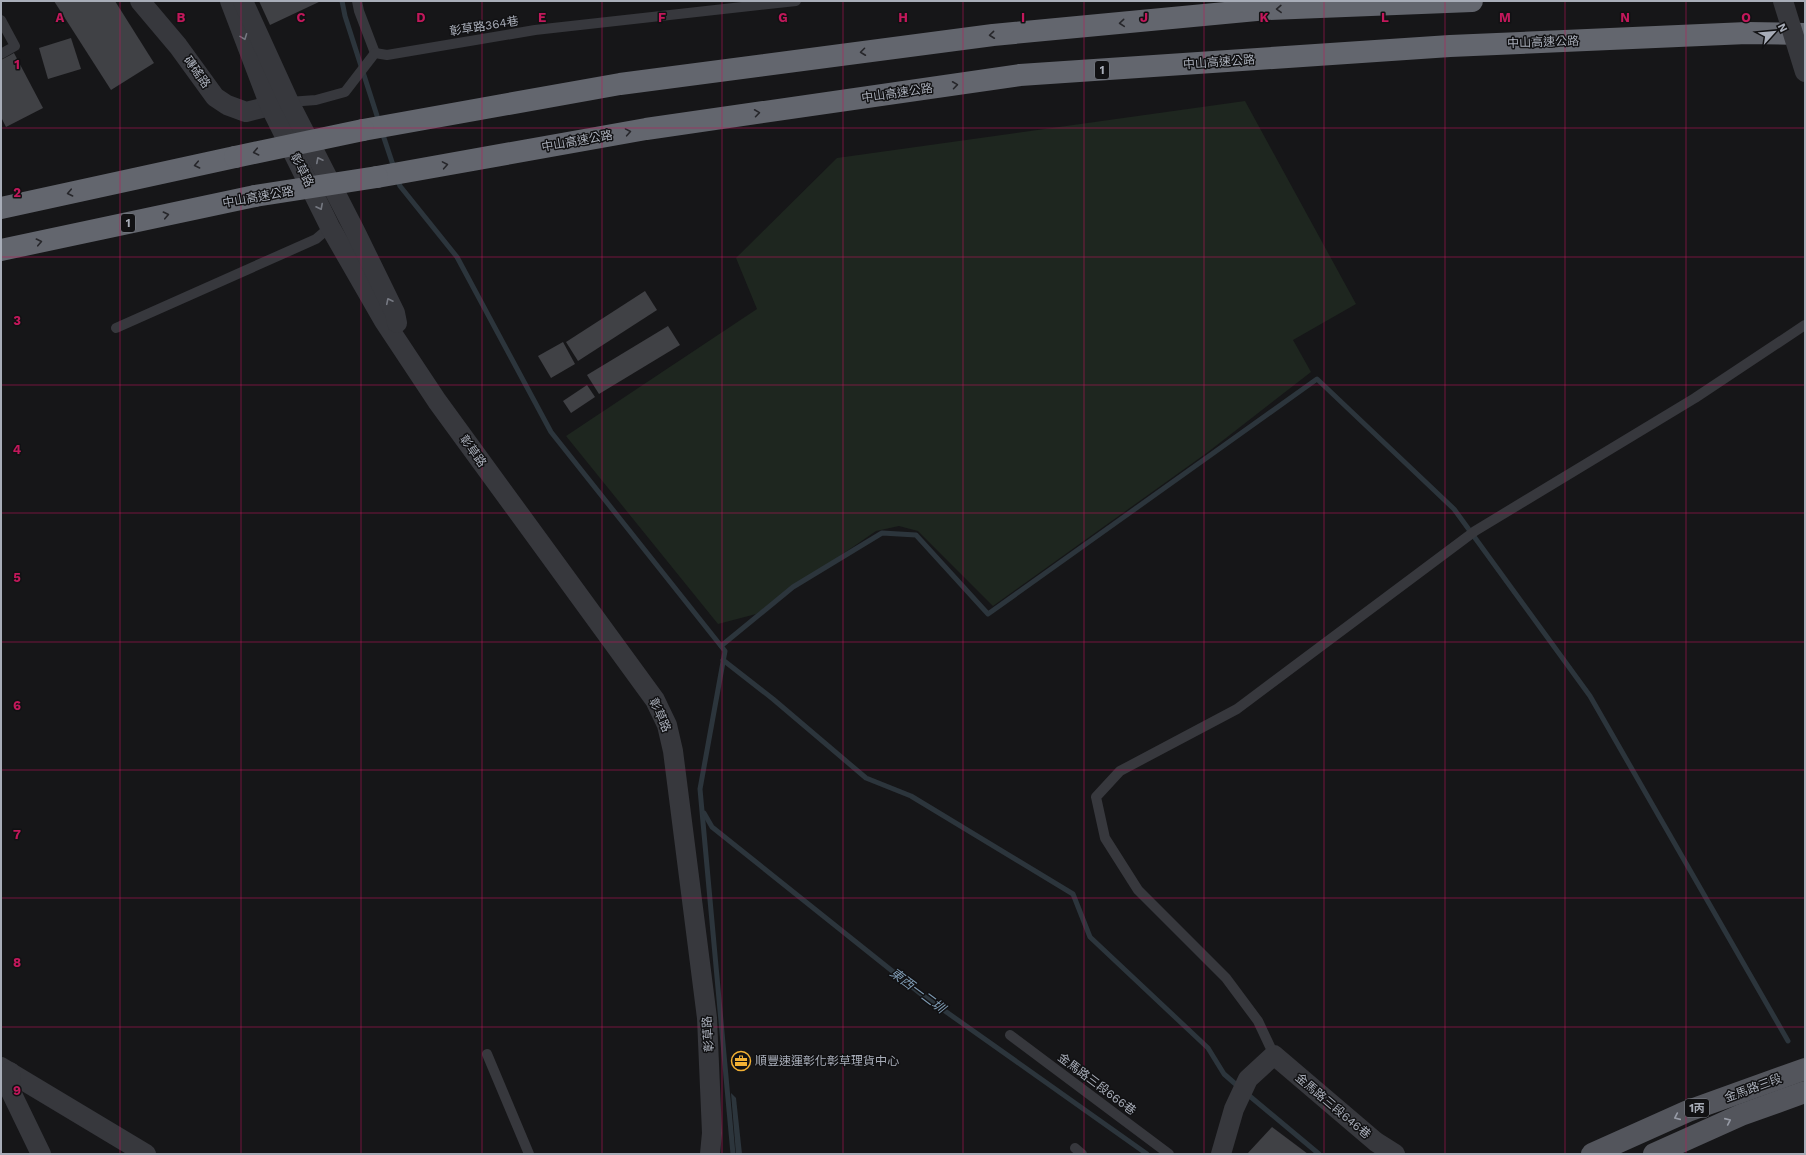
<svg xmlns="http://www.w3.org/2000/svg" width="1806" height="1155" viewBox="0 0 1806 1155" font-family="'Work Sans','Noto Sans TC',sans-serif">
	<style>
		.green { fill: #1e261f }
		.water { fill: #2c353c }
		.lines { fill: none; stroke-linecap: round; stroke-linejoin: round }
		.stream { stroke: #2c353c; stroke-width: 5 }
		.building { fill: #404145 }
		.service { stroke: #37383d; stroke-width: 10 }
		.minor { stroke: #37383d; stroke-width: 20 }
		.primary { stroke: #53555c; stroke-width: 22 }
		.motorway { stroke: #63666e; stroke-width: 22 }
		.minor-bridge { stroke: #37383d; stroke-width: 20 }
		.motorway-bridge { stroke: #63666e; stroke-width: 22 }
		.oneway { stroke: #26262a }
		.oneway2 { stroke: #757881 }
		.oneway3 { stroke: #979ba6 }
		.grid { fill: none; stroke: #c2185b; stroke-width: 1; stroke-opacity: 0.55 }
		.labels { text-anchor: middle; stroke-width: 3; stroke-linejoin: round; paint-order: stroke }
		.shield { fill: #111113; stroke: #7b7e86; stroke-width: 1 }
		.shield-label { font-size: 11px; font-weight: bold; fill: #a8adb8 }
		.street-label { font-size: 12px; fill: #a8adb8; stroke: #111113 }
		.poi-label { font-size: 12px; fill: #a8adb8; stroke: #111113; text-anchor: start }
		.water-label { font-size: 13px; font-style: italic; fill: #7f9bb3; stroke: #111113 }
		.grid-label { font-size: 13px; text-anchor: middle; font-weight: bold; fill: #c2185b; stroke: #111113; stroke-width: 3; stroke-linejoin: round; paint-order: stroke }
	</style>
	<rect width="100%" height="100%" fill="#161618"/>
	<!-- green -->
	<path class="green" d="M1245 101 1356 304 1293 340 1311 372 1208 452 993 606 918 531 899 526 876 531 756 614 718 624 566 436 757 309 736 258 837 158Z"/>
	<!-- water -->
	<path class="water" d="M731 1093 736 1098 742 1154H736Z"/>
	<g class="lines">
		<!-- stream -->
		<g class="stream">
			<path d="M342 1 345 16 379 122"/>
			<path d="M382 132 394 168"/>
			<path d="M397 178 400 186 457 257 551 432 725 651 700 789 733 1154"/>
			<path d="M721 646 793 587 882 533 916 535 988 614 1317 379 1454 509 1590 696 1788 1041"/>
			<path d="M723 660 773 699 866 778 911 796 1073 894 1090 937 1208 1048 1224 1074 1240 1088"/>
			<path d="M704 813 712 827 921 994 1147 1154"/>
			<path d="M1246 1093 1319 1154"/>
		</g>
	</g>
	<!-- building -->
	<g class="building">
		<path d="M54 1H115L154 63 111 90Z"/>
		<path d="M259 1H321L270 25Z"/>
		<path d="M71 38 81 69 48 79 39 48Z"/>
		<path d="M14 53 43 108 6 127 1 117V60Z"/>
		<path d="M645 291 657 310 578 361 566 342Z"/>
		<path d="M668 326 680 345 599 394 587 375Z"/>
		<path d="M563 342 575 364 551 378 538 356Z"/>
		<path d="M587 385 595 397 571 413 563 401Z"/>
		<path d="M1272 1127 1308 1154H1247Z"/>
	</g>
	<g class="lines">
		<!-- service -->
		<g class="service">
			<path d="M357 1 359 11 375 53"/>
			<path d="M1 20 15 46 1 54"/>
			<path d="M289 102 316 100 345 92 375 53 387 55 535 30 796 1"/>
			<path d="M116 328 316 239 330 227"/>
			<path d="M1010 1035 1169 1154"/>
			<path d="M487 1054 529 1154"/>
			<path d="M1274 1055 1258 1021 1226 978 1138 890 1105 838 1096 797 1120 771 1237 709 1475 531 1695 398 1805 325"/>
			<path d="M1075 1148 1082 1154"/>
		</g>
		<!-- minor -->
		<g class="minor">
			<path d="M140 1 178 46 215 97 227 105 246 112 270 106"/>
			<path d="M230 1 270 106 330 227 384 321 437 401 655 700 667 725 673 751 707 1018 712 1133 710 1154"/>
			<path d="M243 1 289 102 356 233 395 313 397 323"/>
			<path d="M1 1067 146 1154"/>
			<path d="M10 1072 11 1092 41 1154"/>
			<path d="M1221 1154 1234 1109 1248 1079 1274 1055 1376 1142 1395 1154"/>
		</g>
		<!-- primary -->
		<g class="primary">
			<path d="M1592 1154 1688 1111 1805 1069"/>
			<path d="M1654 1154 1741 1115 1805 1092"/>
		</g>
		<!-- motorway -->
		<g class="motorway">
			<path d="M363 130 620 84 993 35 1267 9 1472 1"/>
			<path d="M377 177 646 129 1020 75 1450 46 1747 33 1805 34"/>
			<path d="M1 208 235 157"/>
			<path d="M1 250 255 196"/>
		</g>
		<!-- minor-bridge -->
		<path class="minor-bridge" d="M1783 1 1805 72"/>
		<!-- motorway-bridge -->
		<g class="motorway-bridge">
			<path d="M235 157 363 130"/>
			<path d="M255 196 377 177"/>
		</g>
	</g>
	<!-- one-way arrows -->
	<defs><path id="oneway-chevron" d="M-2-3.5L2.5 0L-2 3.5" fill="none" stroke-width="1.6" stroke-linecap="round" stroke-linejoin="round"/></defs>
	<g class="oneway">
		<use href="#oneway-chevron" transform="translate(1279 9) rotate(178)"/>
		<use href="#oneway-chevron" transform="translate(1122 23) rotate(175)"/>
		<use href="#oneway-chevron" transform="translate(992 35) rotate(174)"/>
		<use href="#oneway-chevron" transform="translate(863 52) rotate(173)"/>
		<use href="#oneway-chevron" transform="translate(955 85) rotate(-8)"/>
		<use href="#oneway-chevron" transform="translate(757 113) rotate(-8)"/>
		<use href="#oneway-chevron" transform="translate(628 132) rotate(-10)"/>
		<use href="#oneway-chevron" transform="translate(256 152) rotate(168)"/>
		<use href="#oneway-chevron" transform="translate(197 165) rotate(168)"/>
		<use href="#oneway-chevron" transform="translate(445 165) rotate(-10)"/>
		<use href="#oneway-chevron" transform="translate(70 193) rotate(168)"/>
		<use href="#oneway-chevron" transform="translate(166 215) rotate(-12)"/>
		<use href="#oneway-chevron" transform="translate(39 242) rotate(-12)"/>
	</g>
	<g class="oneway2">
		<use href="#oneway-chevron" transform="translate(244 37) rotate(69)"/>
		<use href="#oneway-chevron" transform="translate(319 160) rotate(-117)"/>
		<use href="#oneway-chevron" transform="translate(320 207) rotate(63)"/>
		<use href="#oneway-chevron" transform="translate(389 301) rotate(-116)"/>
	</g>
	<g class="oneway3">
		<use href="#oneway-chevron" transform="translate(1677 1117) rotate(156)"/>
		<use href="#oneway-chevron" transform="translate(1728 1121) rotate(-24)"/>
	</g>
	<!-- grid -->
	<path class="grid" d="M120 1V1154M241 1V1154M361 1V1154M482 1V1154M602 1V1154M722 1V1154M843 1V1154M963 1V1154M1084 1V1154M1204 1V1154M1324 1V1154M1445 1V1154M1565 1V1154M1686 1V1154M1 128H1805M1 257H1805M1 385H1805M1 513H1805M1 642H1805M1 770H1805M1 898H1805M1 1027H1805"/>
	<!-- icons -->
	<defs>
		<symbol id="office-ring" viewBox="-11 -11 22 22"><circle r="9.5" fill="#111113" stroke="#f2b134" stroke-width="1.5"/><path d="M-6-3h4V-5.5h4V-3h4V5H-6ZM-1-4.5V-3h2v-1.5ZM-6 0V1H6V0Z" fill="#f2b134"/></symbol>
	</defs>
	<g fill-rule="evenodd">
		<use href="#office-ring" x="730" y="1050" width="22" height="22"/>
	</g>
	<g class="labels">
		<!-- shield labels -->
		<g class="shield">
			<rect x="1095" y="61" width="14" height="18" rx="3"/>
			<rect x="121" y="214" width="14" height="18" rx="3"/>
			<rect x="1685" y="1099" width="24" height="18" rx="3"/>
		</g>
		<g class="shield-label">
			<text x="1102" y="74">1</text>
			<text x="128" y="227">1</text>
			<text x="1697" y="1112">1丙</text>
		</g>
		<!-- street labels -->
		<g class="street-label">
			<text transform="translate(484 26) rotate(-9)" y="4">彰草路364巷</text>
			<text transform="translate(1543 42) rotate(-2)" y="4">中山高速公路</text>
			<text transform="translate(1219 62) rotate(-4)" y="4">中山高速公路</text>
			<text transform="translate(197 72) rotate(54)" y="4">磚磘路</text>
			<text transform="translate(897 93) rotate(-8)" y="4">中山高速公路</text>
			<text transform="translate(577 141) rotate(-10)" y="4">中山高速公路</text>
			<text transform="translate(302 170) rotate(63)" y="4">彰草路</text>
			<text transform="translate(258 197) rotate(-10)" y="4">中山高速公路</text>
			<text transform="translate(473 451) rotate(54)" y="4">彰草路</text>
			<text transform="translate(660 715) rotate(66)" y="4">彰草路</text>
			<text transform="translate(708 1034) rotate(-94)" y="4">彰草路</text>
			<text transform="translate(1097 1084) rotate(37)" y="4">金馬路三段666巷</text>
			<text transform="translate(1753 1088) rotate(-20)" y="4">金馬路三段</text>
			<text transform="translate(1333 1106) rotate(40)" y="4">金馬路三段646巷</text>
		</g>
		<!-- poi labels -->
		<g class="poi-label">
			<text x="755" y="1065">順豐速運彰化彰草理貨中心</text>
		</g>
		<!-- water labels -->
		<g class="water-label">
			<text transform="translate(918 990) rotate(37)" y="5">東西一二圳</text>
		</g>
	</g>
	<g class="grid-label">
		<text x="60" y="22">A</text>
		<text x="181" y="22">B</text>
		<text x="301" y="22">C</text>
		<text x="421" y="22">D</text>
		<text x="542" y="22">E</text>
		<text x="662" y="22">F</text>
		<text x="783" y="22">G</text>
		<text x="903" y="22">H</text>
		<text x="1023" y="22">I</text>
		<text x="1144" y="22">J</text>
		<text x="1264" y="22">K</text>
		<text x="1385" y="22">L</text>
		<text x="1505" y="22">M</text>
		<text x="1625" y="22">N</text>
		<text x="1746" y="22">O</text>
		<text x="17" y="69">1</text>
		<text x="17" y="197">2</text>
		<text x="17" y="325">3</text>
		<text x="17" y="454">4</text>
		<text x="17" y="582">5</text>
		<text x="17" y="710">6</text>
		<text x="17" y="839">7</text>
		<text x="17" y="967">8</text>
		<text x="17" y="1095">9</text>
	</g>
	<!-- border -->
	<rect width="1806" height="1155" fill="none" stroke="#a8adb8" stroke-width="4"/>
	<!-- north arrow -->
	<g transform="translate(1774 32) rotate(63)" stroke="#111113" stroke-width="3" paint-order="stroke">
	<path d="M0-3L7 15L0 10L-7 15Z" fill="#a8adb8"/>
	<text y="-6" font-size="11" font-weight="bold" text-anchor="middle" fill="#a8adb8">N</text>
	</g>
</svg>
